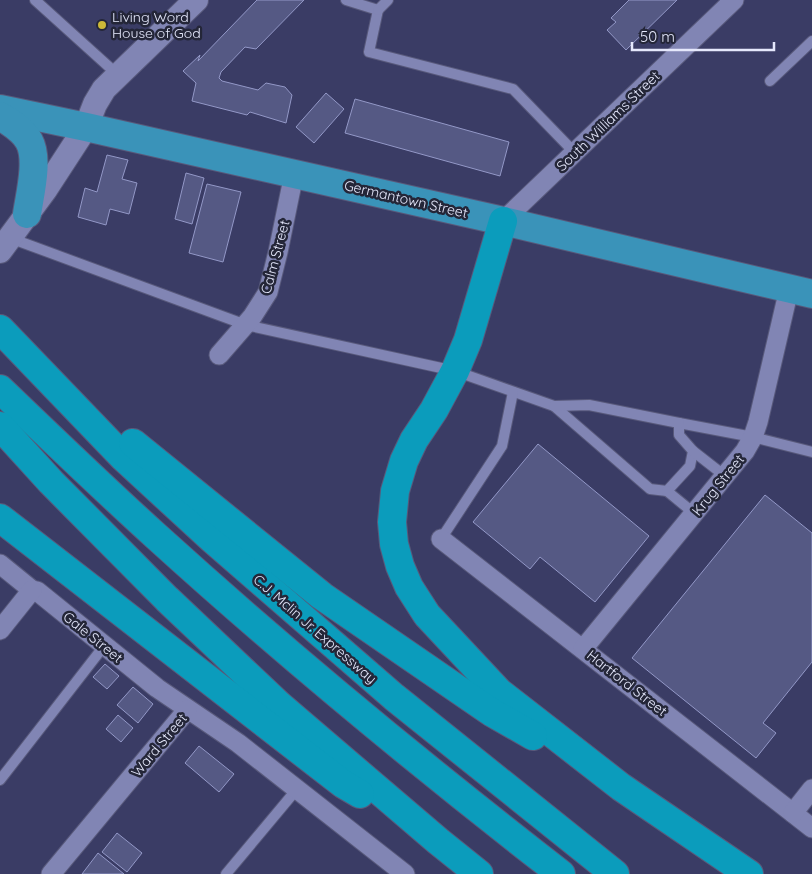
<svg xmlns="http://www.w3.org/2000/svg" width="812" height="874" viewBox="0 0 812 874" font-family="Quicksand,sans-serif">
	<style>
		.building { fill: #555984; stroke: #9398c7 }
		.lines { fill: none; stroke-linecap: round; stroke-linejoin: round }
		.service-casing { stroke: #58597b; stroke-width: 12 }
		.minor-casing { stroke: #58597b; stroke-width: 21 }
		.tertiary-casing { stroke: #58597b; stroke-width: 26 }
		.primary-casing { stroke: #58597b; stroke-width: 30 }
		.motorway-casing { stroke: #58597b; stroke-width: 30 }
		.service { stroke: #8185b4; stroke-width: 10 }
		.minor { stroke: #8185b4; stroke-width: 19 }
		.tertiary { stroke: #8185b4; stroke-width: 24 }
		.primary { stroke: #3a93b9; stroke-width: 28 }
		.motorway { stroke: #0b9cbc; stroke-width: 28 }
		.poi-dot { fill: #cdb938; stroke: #242638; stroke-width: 2 }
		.labels { text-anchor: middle; stroke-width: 5; stroke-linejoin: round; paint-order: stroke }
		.poi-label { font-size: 14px; fill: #e5e8fc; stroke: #242638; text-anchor: start }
		.street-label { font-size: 14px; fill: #e5e8fc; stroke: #242638 }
	</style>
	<rect width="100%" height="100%" fill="#3a3c65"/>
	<!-- building -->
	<g class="building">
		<path d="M257 0H304L256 49 245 47 221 72 219 78 222 81 258 90 266 83 285 87 292 95 286 123 250 112 247 115 192 101 196 83 183 71 200 55 198 61Z"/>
		<path d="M629 0H677L626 50 607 30 616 22 611 18Z"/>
		<path d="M326 93 344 109 314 143 296 127Z"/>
		<path d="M355 99 509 142 500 176 345 133Z"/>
		<path d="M107 155 128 160 122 179 137 183 129 214 110 209 106 225 78 217 85 188 97 192Z"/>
		<path d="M186 173 204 178 192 224 175 219Z"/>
		<path d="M207 184 241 192 223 262 189 253Z"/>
		<path d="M538 444 649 536 595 602 540 557 530 569 473 522Z"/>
		<path d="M765 495 812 533V662L763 723 776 733 756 758 632 658Z"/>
		<path d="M105 664 119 676 107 689 93 677Z"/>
		<path d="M133 687 153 704 138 723 117 705Z"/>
		<path d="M118 715 133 728 121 742 106 729Z"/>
		<path d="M199 746 234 774 219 792 185 763Z"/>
		<path d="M117 833 142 853 127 872 102 852Z"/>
		<path d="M98 853 124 874H82Z"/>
	</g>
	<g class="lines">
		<defs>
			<g id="service">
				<path d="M35 0 118 75"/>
				<path d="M346 0 378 10 369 52 513 89 575 153"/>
				<path d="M378 10 388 0"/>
				<path d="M770 81 812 41"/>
				<path d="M10 238 246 325 455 371 554 406 650 489 667 491 690 466 693 451 679 435V423L753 437 812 452"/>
				<path d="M554 406 589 405 679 423"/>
				<path d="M693 451 725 476"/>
				<path d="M667 491 695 514"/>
				<path d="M441 539 502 446 513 392"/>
				<path d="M0 780 104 646"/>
				<path d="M226 874 297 789"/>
			</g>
			<g id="minor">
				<path d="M503 221 734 0"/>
				<path d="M219 355 252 317 268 292 278 252 294 174"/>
				<path d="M441 539 812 828"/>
				<path d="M0 564 32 590 37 591 157 688 238 743 405 874"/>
				<path d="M0 630 32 590"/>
				<path d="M583 649 745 451 753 437 758 422 789 289"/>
				<path d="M793 813 812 789"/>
				<path d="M51 874 187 710"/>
			</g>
			<path id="tertiary" d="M0 251 45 190 86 127 95 104 104 89 196 0"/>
			<g id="primary">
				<path d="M0 109 86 127 503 221 812 294"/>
				<path d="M0 116C10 122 23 130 29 141 39 159 30 194 27 214"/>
			</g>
			<g id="motorway">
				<path d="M503 221 468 340 455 371 434 410 414 440 404 461 395 491 392 522 394 544 400 566 409 587 427 615 499 692 621 787 749 874"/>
				<path d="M0 329 124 458 212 539 394 697 615 874"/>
				<path d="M0 389C52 439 104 489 157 537 287 655 423 767 561 874"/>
				<path d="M0 426 51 482 167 599 279 705 438 841 479 874"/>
				<path d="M133 443 322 596 491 712 533 736"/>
				<path d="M0 518 343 784 360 794"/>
			</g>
		</defs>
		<!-- service casing -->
		<use href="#service" class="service-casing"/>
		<!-- minor casing -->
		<use href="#minor" class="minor-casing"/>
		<!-- tertiary casing -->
		<use href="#tertiary" class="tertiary-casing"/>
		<!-- primary casing -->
		<use href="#primary" class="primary-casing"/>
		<!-- motorway casing -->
		<use href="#motorway" class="motorway-casing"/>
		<!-- service -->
		<use href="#service" class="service"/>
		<!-- minor -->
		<use href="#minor" class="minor"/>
		<!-- tertiary -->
		<use href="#tertiary" class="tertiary"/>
		<!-- primary -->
		<use href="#primary" class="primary"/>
		<!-- motorway -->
		<use href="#motorway" class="motorway"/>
	</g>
	<!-- markers -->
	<circle class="poi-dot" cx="102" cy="25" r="5"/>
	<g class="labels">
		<!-- poi labels -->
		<g class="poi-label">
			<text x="112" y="22">Living Word<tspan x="112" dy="16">House of God</tspan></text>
		</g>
		<!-- street labels -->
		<g class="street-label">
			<text transform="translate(608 121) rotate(-44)" y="5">South Williams Street</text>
			<text transform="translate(406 199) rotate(13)" y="5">Germantown Street</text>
			<text transform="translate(275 257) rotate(-75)" y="5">Calm Street</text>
			<text transform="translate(718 485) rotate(-51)" y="5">Krug Street</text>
			<text transform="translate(315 629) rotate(41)" y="5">C.J. Mclin Jr. Expressway</text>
			<text transform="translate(93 637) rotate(39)" y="5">Gale Street</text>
			<text transform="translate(627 683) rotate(38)" y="5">Hartford Street</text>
			<text transform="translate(159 745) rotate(-50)" y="5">Ward Street</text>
		</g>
	</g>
	<!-- scale -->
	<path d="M632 42v8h142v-8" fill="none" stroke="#e5e8fc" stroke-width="2.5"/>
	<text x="640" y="42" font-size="15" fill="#e5e8fc" stroke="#242638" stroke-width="4" paint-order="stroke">50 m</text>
</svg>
